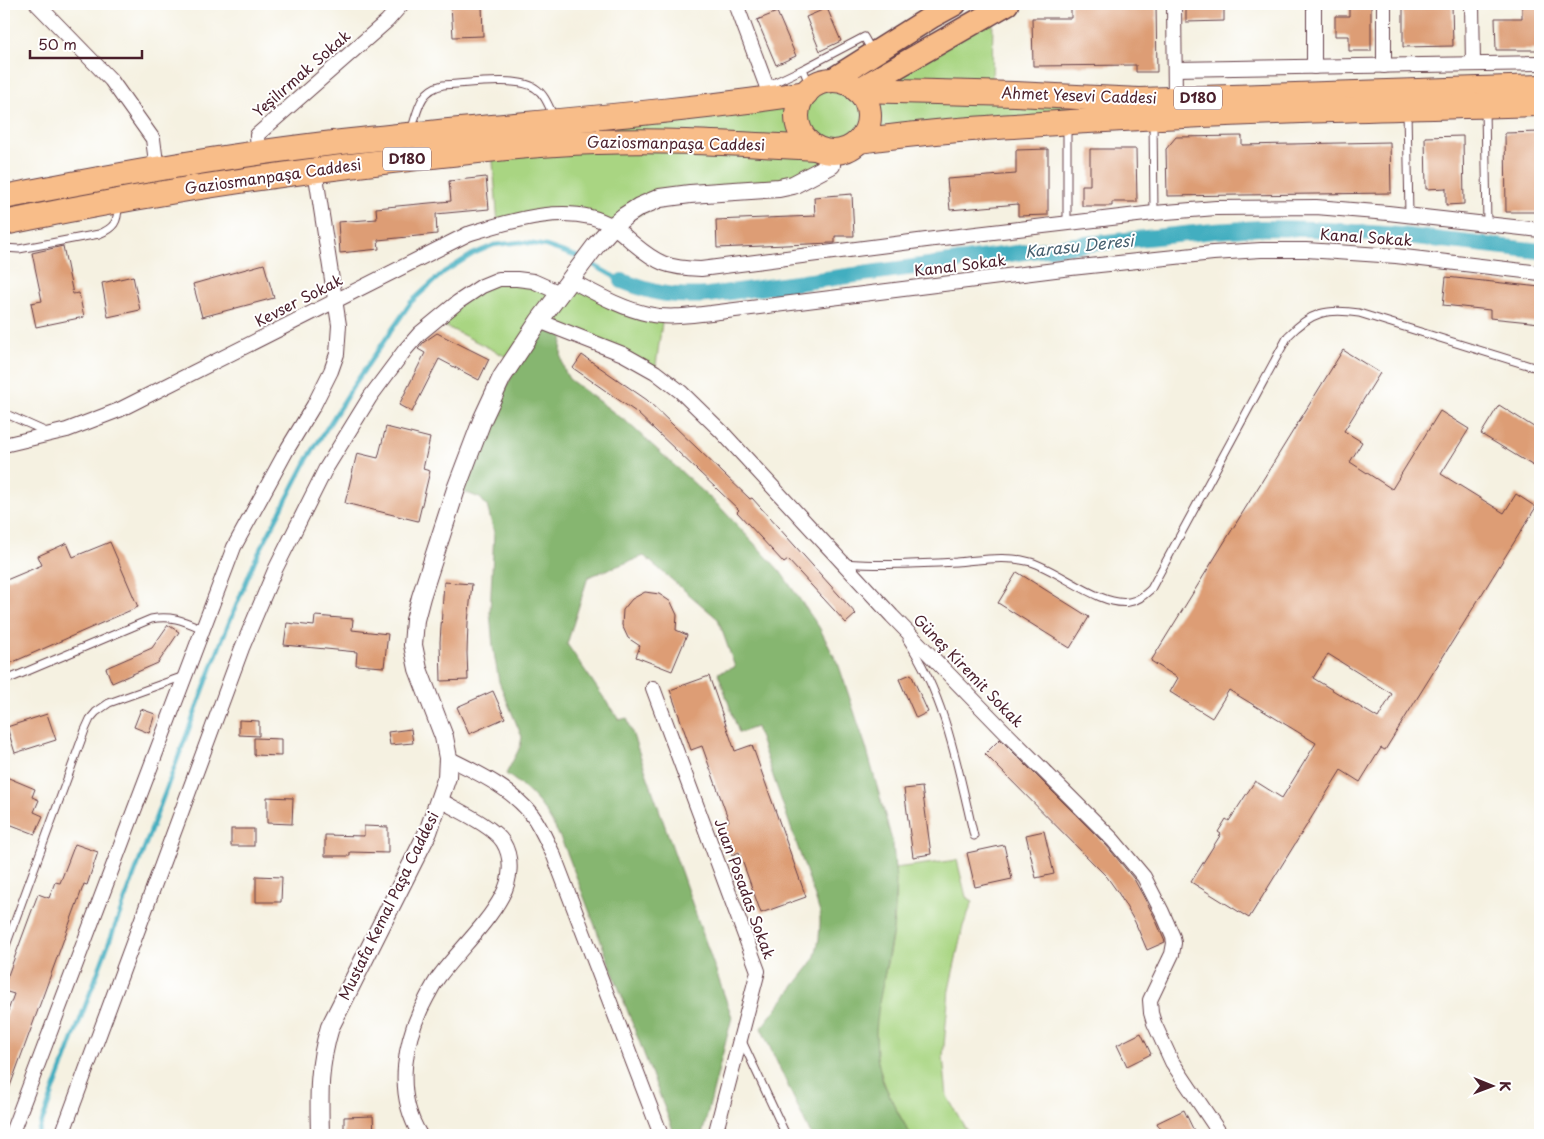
<svg xmlns="http://www.w3.org/2000/svg" width="1544" height="1139" viewBox="0 0 1544 1139" font-family="'Playpen Sans',sans-serif">
	<style>
		.green { fill: #a9d582; stroke: #7a7a56 }
		.forest { fill: #86b670; stroke: #686a4e }
		.lines { fill: none; stroke-linecap: round; stroke-linejoin: round }
		.stream { stroke: #42aec0; stroke-width: 4.5 }
		.canal { stroke: #42aec0; stroke-width: 16 }
		.building { fill: #dd9d75; fill-rule: evenodd }
		.service-casing { stroke: #643e46; stroke-width: 9 }
		.minor-casing { stroke: #643e46; stroke-width: 16 }
		.tertiary-casing { stroke: #643e46; stroke-width: 20 }
		.primary-casing { stroke: #643e46; stroke-width: 25 }
		.trunk-casing { stroke: #643e46; stroke-width: 26 }
		.service { stroke: #fff; stroke-width: 7 }
		.minor { stroke: #fff; stroke-width: 14 }
		.tertiary { stroke: #fff; stroke-width: 18 }
		.primary { stroke: #f8bd89; stroke-width: 22 }
		.trunk { stroke: #f8bd89; stroke-width: 24 }
		.labels { text-anchor: middle; stroke-width: 4; stroke-linejoin: round; paint-order: stroke }
		.shield { fill: #fff; stroke: #80626b; stroke-width: 1 }
		.shield-label { font-size: 14px; font-weight: bold; fill: #4a1f2b }
		.street-label { font-size: 15px; fill: #4a1f2b; stroke: #fff }
		.water-label { font-size: 16px; font-style: italic; fill: #465f6e; stroke: #fff }
	</style>
	<rect width="100%" height="100%" fill="#fff"/>
	<filter id="ink" filterUnits="userSpaceOnUse"><feTurbulence type="fractalNoise" baseFrequency=".02" numOctaves="2"/><feDisplacementMap in="SourceGraphic" scale="10" xChannelSelector="R" yChannelSelector="G"/><feConvolveMatrix kernelMatrix="1 2 1 2 8 2 1 2 1" color-interpolation-filters="sRGB"/></filter>
	<filter id="wash" filterUnits="userSpaceOnUse"><feTurbulence type="fractalNoise" baseFrequency=".0096" numOctaves="4" result="noise"/><feDisplacementMap in="SourceGraphic" scale="20" xChannelSelector="R" yChannelSelector="G"/><feGaussianBlur stdDeviation="1.12" result="paint"/><feColorMatrix in="noise" values="0 0 0 0 0 0 0 0 0 0 0 0 0 0 0 0 0 1.4 0 .05"/><feComposite in="paint" operator="in"/></filter>
	<g filter="url(#wash)">
		<rect width="100%" height="100%" fill="#f5f1e1"/>
		<!-- green -->
		<g class="green">
			<path d="M993 12 992 93 1087 98V121L853 146 838 152 831 165 793 185 690 194 613 226 596 218 498 224 492 150 616 141V116L811 88C823 80 838 80 852 86Z"/>
			<path d="M499 279 560 293 570 280 663 316 655 372 540 321 513 360 435 321Z"/>
			<path d="M957 860 966 897 973 901 963 926 949 990 943 1057 947 1096 969 1135H911C897 1111 882 1086 877 1058 870 1015 888 972 893 929 896 910 896 888 895 868Z"/>
		</g>
		<!-- forest -->
		<path class="forest" d="M539 321 564 331C560 350 559 362 569 379L628 423 720 507 780 571 819 627 839 666 866 747 893 844 896 881 893 930 879 1003 876 1031 877 1057 883 1082 899 1115 911 1135H811L761 1028 811 964 815 956 819 939 820 924V913L814 894 756 727 739 733 718 673 735 667 718 619 644 556 588 577 567 644 619 720 627 718 732 1017 702 1135H675L566 850C550 816 539 796 506 774L520 747 522 737 499 682 493 647 490 612 494 532 487 506 480 498 456 489Z"/>
		<g class="lines">
			<!-- stream -->
			<g class="stream">
				<path d="M588 262 622 281"/>
				<path d="M37 1135 222 640 255 560 308 458 354 385 411 302 444 272 473 254 494 245 521 242 546 246 581 258"/>
			</g>
			<!-- canal -->
			<path class="canal" d="M622 281C655 294 673 297 708 295L1068 246 1214 231 1261 228 1312 229 1398 235 1540 251"/>
		</g>
		<g id="blocks">
			<!-- building -->
			<g class="building">
				<path d="M451 4H482L483 36 453 37Z"/>
				<path d="M1071 4H1156L1157 72H1136V65L1033 66 1032 18H1071Z"/>
				<path d="M1186 4H1224V21L1186 22Z"/>
				<path d="M1349 4H1371V51H1349V36H1335V16H1349Z"/>
				<path d="M1403 4H1452L1453 46 1403 47Z"/>
				<path d="M1522 4H1540V50H1496L1495 18H1522Z"/>
				<path d="M827 8 841 41 820 51 806 17Z"/>
				<path d="M777 12 796 56 776 65 757 20Z"/>
				<path d="M1540 132V212H1506L1505 133Z"/>
				<path d="M1242 136V145L1390 142 1391 193 1167 196 1166 149 1176 137Z"/>
				<path d="M1463 136 1464 204 1446 205V188L1426 189 1425 137Z"/>
				<path d="M1048 149V215L1018 216V204L950 210 947 179 1016 174V150Z"/>
				<path d="M1090 149H1136L1137 202H1112V206H1082V185H1090Z"/>
				<path d="M486 177 489 209 436 214 437 234 378 240 379 249 340 253 338 222 377 219 376 208 451 201 449 181Z"/>
				<path d="M852 194 854 236H835V243H831L717 248 716 220 815 216 814 197Z"/>
				<path d="M63 246 73 294 79 293 84 317 36 327 31 303 42 301 32 253Z"/>
				<path d="M264 264 274 298 202 317 193 284Z"/>
				<path d="M133 276 140 310 108 317 102 283Z"/>
				<path d="M1446 277 1540 287V323L1490 318V310L1443 305Z"/>
				<path d="M437 333 489 359 479 380 439 359 412 412 399 405 425 353 418 349 424 342Z"/>
				<path d="M1343 350 1380 373 1344 431 1362 442 1350 462 1392 489 1440 411 1469 429 1441 474 1504 513 1516 494 1536 507 1385 750 1381 748 1360 782 1341 770 1249 918 1191 882 1221 834 1218 832 1226 819 1229 821 1255 781 1282 798 1316 743 1229 690 1212 718 1170 692 1178 678 1151 661ZM1328 654 1392 694 1378 718 1313 678Z"/>
				<path d="M582 355 647 400 750 499 752 498 856 614 846 623 788 560 784 563 737 512 739 510 636 412 573 368Z"/>
				<path d="M1499 405 1540 431V470L1481 434Z"/>
				<path d="M386 427 430 438 423 469 430 471 418 521 345 503 357 453 378 458Z"/>
				<path d="M110 542 138 607 4 666V581L42 565 38 556 67 543 73 557Z"/>
				<path d="M1017 572 1089 617 1070 648 998 603Z"/>
				<path d="M444 582 472 584 468 622 467 653 468 680 441 681 440 642Z"/>
				<path d="M645 592 659 594 671 602 677 615 676 630 687 635 672 671 636 657 640 646 628 638 622 625 623 610 632 599Z"/>
				<path d="M315 616 353 619 352 630 388 634 384 667 356 665 357 652 284 645 287 623 314 626Z"/>
				<path d="M168 625 179 632 158 663 112 683 106 668 152 648Z"/>
				<path d="M911 674 928 712 916 718 899 679Z"/>
				<path d="M709 676 735 751 752 745 806 897 761 913 739 852 732 855 721 824 729 821 702 746 691 750 670 690Z"/>
				<path d="M493 691 505 718 469 734 457 707Z"/>
				<path d="M141 709 155 714 149 733 134 727Z"/>
				<path d="M47 714 56 740 15 753 7 727Z"/>
				<path d="M239 720 259 721V736L239 735Z"/>
				<path d="M411 729 413 743 390 745 388 732Z"/>
				<path d="M254 738 281 739V756L254 755Z"/>
				<path d="M1000 739 1107 846 1134 879 1154 916 1165 942 1147 950 1135 922 1119 894 1107 877 985 754Z"/>
				<path d="M4 776 35 789 32 797 39 800 34 812 43 816 35 834 4 822Z"/>
				<path d="M922 787 931 854 913 857 904 789Z"/>
				<path d="M267 797 293 798 292 824 267 823Z"/>
				<path d="M364 826 388 827V853L350 852V856H325V835L364 836Z"/>
				<rect x="231" y="829" width="23" height="17"/>
				<path d="M1044 831 1054 874 1036 878 1026 835Z"/>
				<path d="M75 844 98 852 87 885 84 884 5 1100 4 1099V1022L14 994 4 991V986L38 894 49 898 55 882 60 883Z"/>
				<path d="M1004 845 1012 879 975 887 967 853Z"/>
				<path d="M256 876 282 877 281 902H256Z"/>
				<path d="M1141 1033 1151 1054 1127 1066 1117 1045Z"/>
				<path d="M1184 1110 1196 1135H1163L1157 1123Z"/>
				<path d="M373 1116 374 1135H344V1117Z"/>
			</g>
		</g>
	</g>
	<g filter="url(#ink)">
		<use href="#blocks" fill-opacity="0" stroke="#643e46" stroke-width="1"/>
		<g class="lines">
			<defs>
				<g id="service">
					<path d="M767 86 803 69"/>
					<path d="M811 88 803 69 864 37 872 51"/>
					<path d="M1485 109 1487 224"/>
					<path d="M1407 111 1409 215"/>
					<path d="M1153 120 1154 213"/>
					<path d="M1067 126V223"/>
					<path d="M411 131C418 111 419 90 443 85 465 84 518 76 535 88 545 94 549 107 554 117"/>
					<path d="M4 248 19 249 99 234C114 228 118 222 118 206"/>
					<path d="M4 413 49 433"/>
					<path d="M845 563C882 566 919 564 956 562 981 560 1006 555 1031 562 1060 571 1101 607 1129 602 1138 601 1144 595 1151 589L1288 336C1311 312 1327 308 1359 313L1540 369"/>
					<path d="M907 640C946 698 958 769 974 836"/>
					<path d="M4 681 151 619C172 615 184 621 203 629"/>
					<path d="M4 951 85 730 90 719 96 712 109 703 184 676"/>
					<path d="M742 1041 786 1135"/>
				</g>
				<g id="minor">
					<path d="M37 4 111 80 153 139 157 170"/>
					<path d="M736 4 771 98"/>
					<path d="M1174 4 1175 99"/>
					<path d="M1384 4V66"/>
					<path d="M1472 4 1473 64"/>
					<path d="M1314 67V4"/>
					<path d="M1175 69 1540 63"/>
					<path d="M258 153 257 135 387 21 402 4"/>
					<path d="M570 280C595 293 620 308 648 314 669 319 691 315 711 313L1071 268 1213 253 1261 250H1306L1396 256 1540 273"/>
					<path d="M539 321 623 354 655 372 681 392 721 431 892 616 1004 731 1113 840 1144 877 1162 912 1173 937 1174 943 1172 954 1150 1000 1151 1013 1154 1023 1172 1062 1221 1135"/>
					<path d="M4 445 67 430 119 410 468 234C510 221 571 201 612 226 619 230 626 237 633 243 658 264 668 268 701 269L934 239 1154 213 1216 208 1316 207 1388 213 1540 230"/>
					<path d="M653 688 758 971 715 1135"/>
					<path d="M448 758C478 773 511 788 532 815 541 827 547 842 554 856L661 1135"/>
					<path d="M11 1135 234 547 288 448 314 405 331 371 337 354 339 325 315 170"/>
					<path d="M62 1135 242 648 275 570 325 470 370 397 405 350 419 334 458 302 482 286 499 279H517L533 281 560 293"/>
					<path d="M420 1135C394 1092 404 1039 427 997 431 990 435 981 441 974 460 949 487 924 502 896 511 880 513 858 503 842 493 826 457 810 440 800"/>
				</g>
				<path id="tertiary" d="M320 1135C319 1095 318 1066 330 1027L428 832 447 777 448 758 444 737 418 669 413 645 415 620 421 597 456 489 483 418 502 377 539 321 597 244 613 226 625 216 639 207 660 198 690 194 779 188 793 185 831 165 830 152"/>
				<g id="primary">
					<path d="M830 81 933 16 955 4"/>
					<path d="M857 90 1007 4"/>
				</g>
				<g id="trunk">
					<circle cx="833" cy="116" r="36"/>
					<path d="M857 90 1015 94 1139 100 1540 87"/>
					<path d="M859 141C935 130 1012 126 1088 121 1239 112 1389 108 1540 104"/>
					<path d="M4 197C110 176 217 157 325 144 485 125 646 117 806 93"/>
					<path d="M4 223C138 195 273 174 409 159 458 153 507 147 556 144 642 138 729 143 815 148"/>
				</g>
			</defs>
			<!-- service casing -->
			<use href="#service" class="service-casing"/>
			<!-- minor casing -->
			<use href="#minor" class="minor-casing"/>
			<!-- tertiary casing -->
			<use href="#tertiary" class="tertiary-casing"/>
			<!-- primary casing -->
			<use href="#primary" class="primary-casing"/>
			<!-- trunk casing -->
			<use href="#trunk" class="trunk-casing"/>
			<!-- service -->
			<use href="#service" class="service"/>
			<!-- minor -->
			<use href="#minor" class="minor"/>
			<!-- tertiary -->
			<use href="#tertiary" class="tertiary"/>
			<!-- primary -->
			<use href="#primary" class="primary"/>
			<!-- trunk -->
			<use href="#trunk" class="trunk"/>
		</g>
	</g>
	<g class="labels">
		<!-- shield labels -->
		<g class="shield">
			<rect x="1174" y="86.5" width="48" height="23" rx="4"/>
			<rect x="383" y="147.5" width="48" height="23" rx="4"/>
		</g>
		<g class="shield-label">
			<text x="1198" y="103">D180</text>
			<text x="407" y="164">D180</text>
		</g>
		<!-- street labels -->
		<g class="street-label">
			<text transform="translate(302 74) rotate(-41)" y="5">Yeşilırmak Sokak</text>
			<text transform="translate(1079 96) rotate(2)" y="5">Ahmet Yesevi Caddesi</text>
			<text transform="translate(676 144) rotate(1)" y="5">Gaziosmanpaşa Caddesi</text>
			<text transform="translate(273 177) rotate(-8)" y="5">Gaziosmanpaşa Caddesi</text>
			<text transform="translate(1366 238) rotate(4)" y="5">Kanal Sokak</text>
			<text transform="translate(960 266) rotate(-7)" y="5">Kanal Sokak</text>
			<text transform="translate(299 301) rotate(-27)" y="5">Kevser Sokak</text>
			<text transform="translate(968 671) rotate(46)" y="5">Güneş Kiremit Sokak</text>
			<text transform="translate(744 889) rotate(70)" y="5">Juan Posadas Sokak</text>
			<text transform="translate(389 906) rotate(-64)" y="5">Mustafa Kemal Paşa Caddesi</text>
		</g>
		<!-- water labels -->
		<g class="water-label">
			<text transform="translate(1079 246) rotate(-6)" y="6">Karasu Deresi</text>
		</g>
	</g>
	<!-- margin -->
	<rect width="1544" height="1139" fill="none" stroke="#fff" stroke-width="20"/>
	<!-- north arrow -->
	<g transform="translate(1492 1086) rotate(91)" stroke="#ffffff" stroke-width="4" paint-order="stroke">
	<path d="M0-4L9 19L0 12L-9 19Z" fill="#4a1f2b"/>
	<text y="-8" font-size="14" font-weight="bold" text-anchor="middle" fill="#4a1f2b">K</text>
	</g>
	<!-- scale -->
	<path d="M30 50v8h112v-8" fill="none" stroke="#4a1f2b" stroke-width="2.5"/>
	<text x="38" y="50" font-size="15" fill="#4a1f2b" stroke="#ffffff" stroke-width="4" paint-order="stroke">50 m</text>
</svg>
